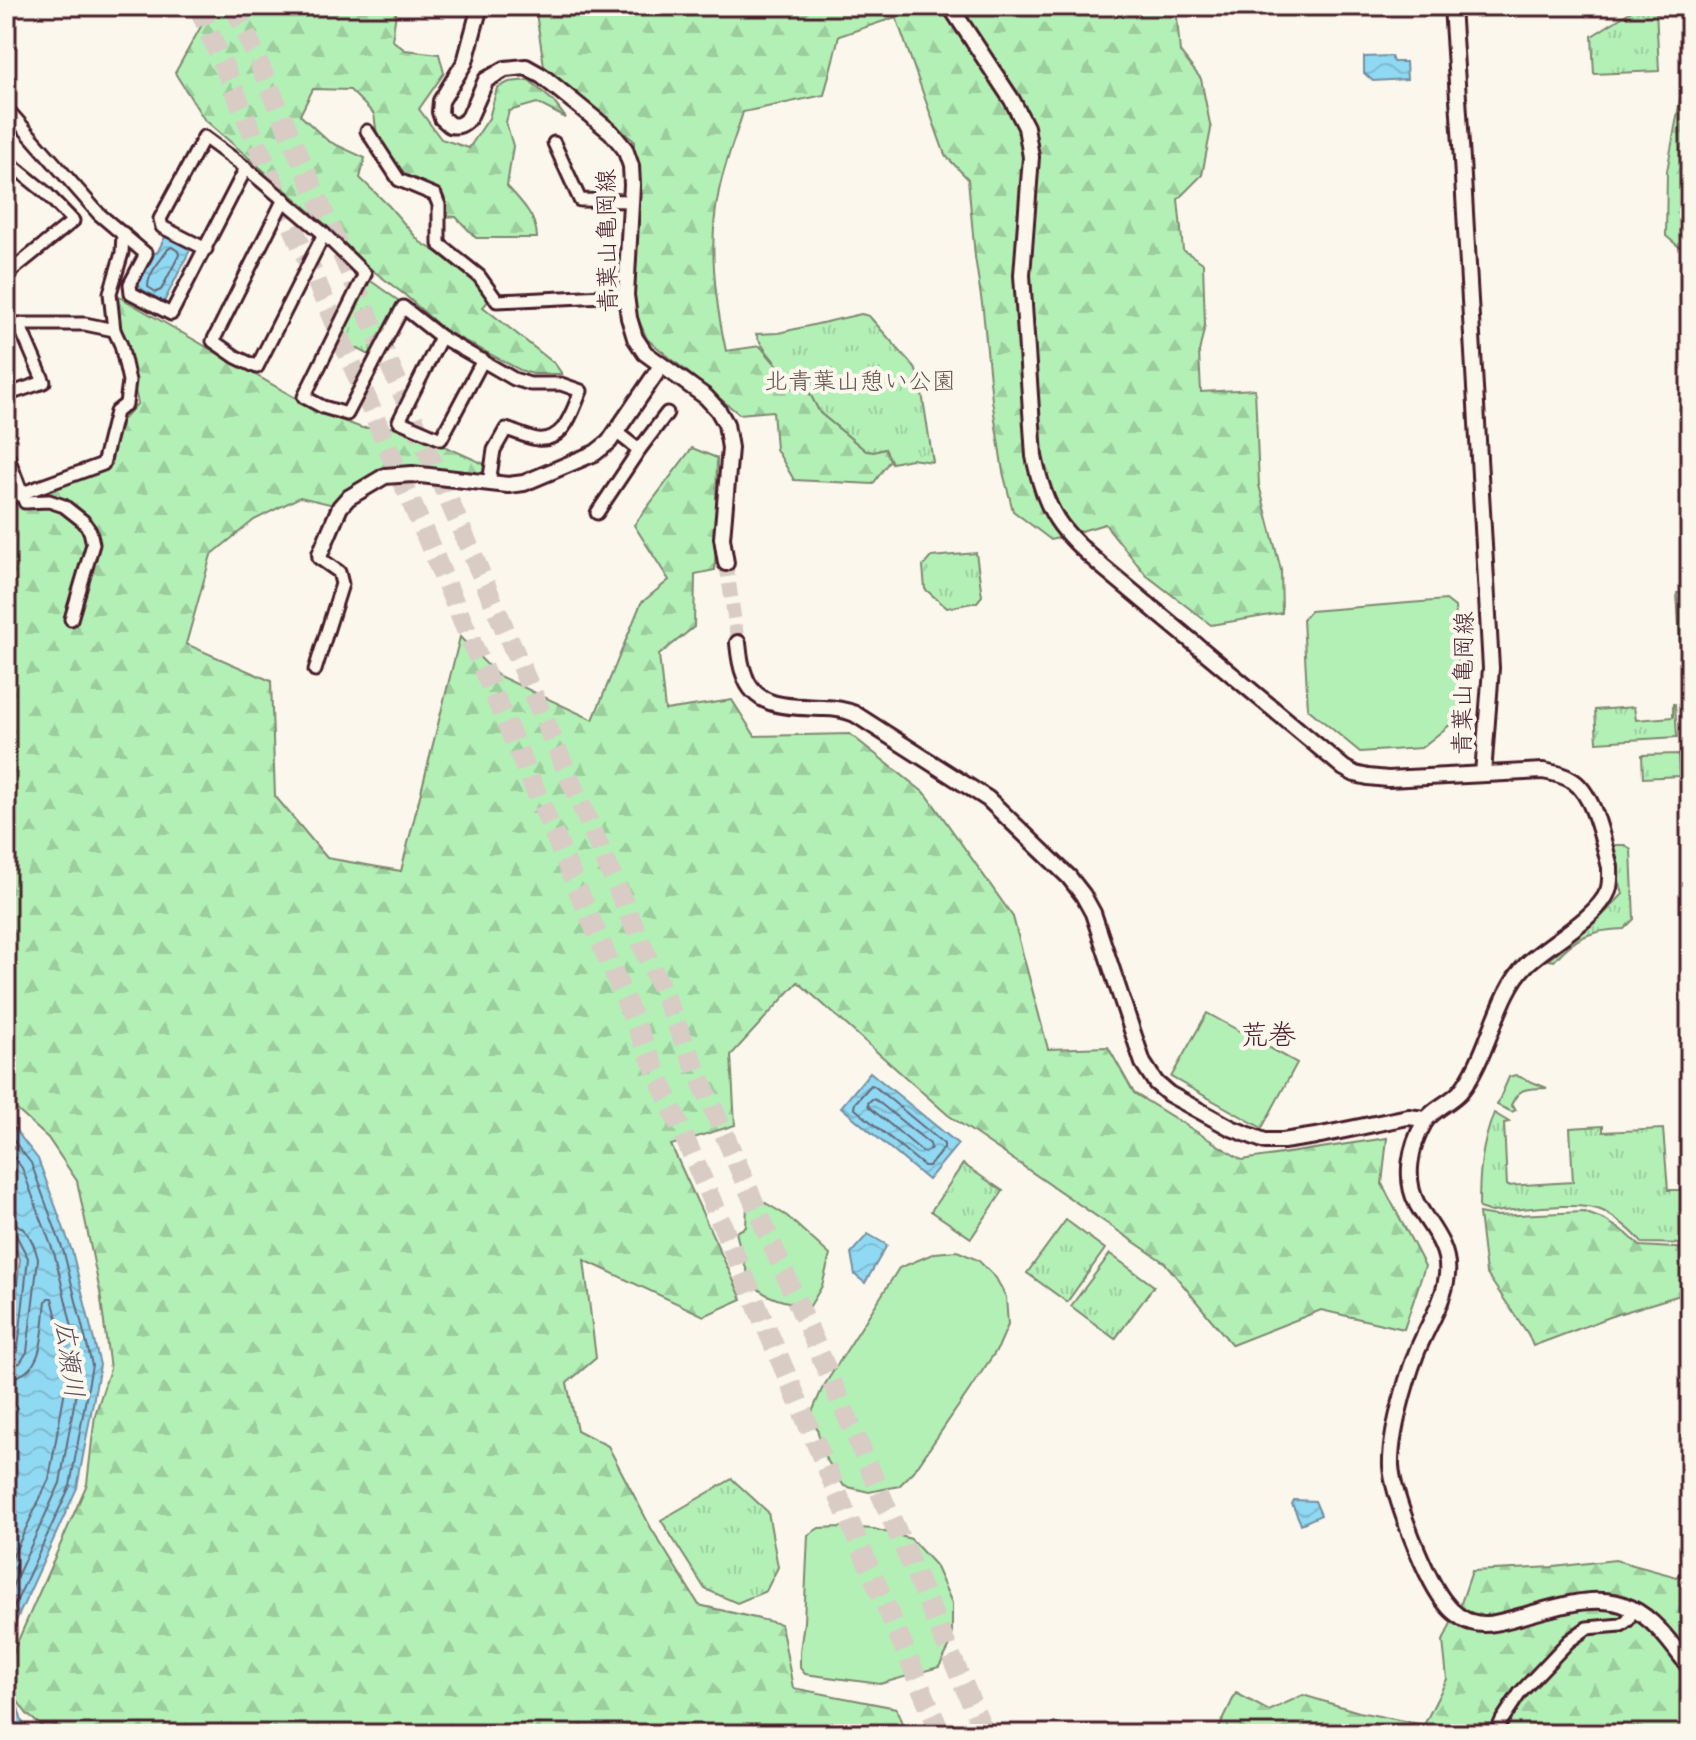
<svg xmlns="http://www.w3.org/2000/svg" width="1696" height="1740" viewBox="0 0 1696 1740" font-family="Delius,'Klee One',sans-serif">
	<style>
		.grass { fill: url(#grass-tufts); stroke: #7e8870; stroke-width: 2 }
		.forest { fill: url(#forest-firs); stroke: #7e8870; stroke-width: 2 }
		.garden { fill: #b3f0b6; stroke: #7e8870; stroke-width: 2 }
		.water { fill: url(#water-waves); stroke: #748fa2; stroke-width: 2 }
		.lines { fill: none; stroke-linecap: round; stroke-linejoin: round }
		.shore { stroke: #66697b; stroke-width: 2 }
		.tertiary-tunnel { stroke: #d8ccc5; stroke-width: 14; stroke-dasharray: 14 7; stroke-linecap: butt }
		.motorway-tunnel { stroke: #d8ccc5; stroke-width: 20; stroke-dasharray: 20 10; stroke-linecap: butt }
		.minor-casing { stroke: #4a1f2b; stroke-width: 17 }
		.tertiary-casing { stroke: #4a1f2b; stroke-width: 20 }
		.minor { stroke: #fbf7ec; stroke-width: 11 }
		.tertiary { stroke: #fbf7ec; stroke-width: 14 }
		.labels { text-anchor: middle; stroke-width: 8; stroke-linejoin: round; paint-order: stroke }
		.street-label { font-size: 24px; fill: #4a1f2b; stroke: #fbf7ec }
		.park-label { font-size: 24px; fill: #64534e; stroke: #fbf7ec }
		.water-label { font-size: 26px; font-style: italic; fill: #5c4e5d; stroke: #fbf7ec }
		.quarter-label { font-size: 28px; fill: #4a1f2b; stroke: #fbf7ec }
	</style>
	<defs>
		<pattern id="grass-tufts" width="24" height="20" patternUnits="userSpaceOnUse" patternTransform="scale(2)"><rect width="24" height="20" fill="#b3f0b6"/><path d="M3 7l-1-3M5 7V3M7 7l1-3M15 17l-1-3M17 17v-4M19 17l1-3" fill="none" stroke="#9bcd9d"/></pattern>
		<pattern id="forest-firs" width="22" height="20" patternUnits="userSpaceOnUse" patternTransform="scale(2)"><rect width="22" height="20" fill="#b3f0b6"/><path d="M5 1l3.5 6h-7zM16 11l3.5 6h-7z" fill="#9bcd9d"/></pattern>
		<pattern id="water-waves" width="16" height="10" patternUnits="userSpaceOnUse" patternTransform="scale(2)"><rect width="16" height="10" fill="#90d9f2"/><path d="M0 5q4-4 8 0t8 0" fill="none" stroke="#7ebad0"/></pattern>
	</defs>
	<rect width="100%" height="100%" fill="#fbf7ec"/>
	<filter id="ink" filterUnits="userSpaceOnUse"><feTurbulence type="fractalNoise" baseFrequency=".0125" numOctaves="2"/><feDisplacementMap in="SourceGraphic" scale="16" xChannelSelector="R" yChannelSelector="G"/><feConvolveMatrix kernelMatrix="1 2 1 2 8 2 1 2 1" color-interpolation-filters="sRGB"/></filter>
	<g filter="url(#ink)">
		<!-- grass -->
		<g class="grass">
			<path d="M1656 9 1659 71 1594 74 1592 36 1633 10Z"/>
			<path d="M368 279 399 301 371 356 338 338Z"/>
			<path d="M861 314 869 316 915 368 920 380 933 462 911 459 892 463 885 449 874 452 866 451 820 413 809 392 787 386C786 367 764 355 756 334L778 333Z"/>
			<path d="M976 553 982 596 977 602 947 608 925 589 923 566 931 557Z"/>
			<path d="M1677 593H1683L1690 739H1686Z"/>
			<path d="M1673 704H1675L1677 737 1597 742 1595 710 1634 707 1636 720 1673 717Z"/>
			<path d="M1678 754 1679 776 1643 778 1642 755Z"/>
			<path d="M1616 845H1625L1631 850 1634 919 1624 929C1593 930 1575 936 1554 961L1548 960 1601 917 1623 894 1611 852Z"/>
			<path d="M1515 1075 1547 1088C1527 1089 1520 1086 1511 1105L1516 1110 1512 1112 1497 1105 1509 1077Z"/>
			<path d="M1494 1113 1509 1122 1504 1123 1507 1186 1573 1182 1570 1128 1603 1126V1132L1663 1129 1668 1190H1690V1244L1642 1243C1633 1231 1616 1218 1603 1211 1579 1200 1519 1210 1491 1212L1479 1208C1479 1174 1481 1146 1494 1113Z"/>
			<path d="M963 1164 1003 1191 971 1238 931 1211Z"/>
			<path d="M1066 1220 1105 1249 1067 1302 1027 1273Z"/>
			<path d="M1110 1254 1154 1286 1115 1339 1071 1306Z"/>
			<path d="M732 1479 768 1512 778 1567 766 1591 737 1603 705 1589 661 1520Z"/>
		</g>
		<!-- forest -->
		<g class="forest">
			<path d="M190 6H397L392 40 405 50 439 54 444 73 419 109 441 139 469 148 489 118 497 88 509 82 529 80 553 101 566 118 537 103 509 111 506 122 513 146 507 186C521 201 537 217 537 238H476L456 217 443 216 441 195 409 182 378 142 374 114 350 90 313 89 300 115 328 141 365 158 360 178 389 206 420 242 472 273 490 299 483 307 555 364 562 374H533L520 370 444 330 405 295 363 263 334 232 204 119 175 73 204 21Z"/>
			<path d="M535 6H1176L1180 52 1201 79 1211 129 1202 175 1178 199 1183 250 1203 263 1205 325 1199 352 1201 392 1255 389 1259 485 1281 570 1282 613 1211 625 1146 575 1105 524 1051 540 1013 511 1003 472 992 400 983 310 975 257 968 179 945 155 896 17 839 36 824 95 743 112C735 139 723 167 718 196 708 247 715 301 726 351L760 346 786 376 787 387 809 392 820 413 866 451 874 452 885 449 890 460 873 484 794 480 776 449 773 411 739 414 647 339 637 316 635 297 634 141 544 66Z"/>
			<path d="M1690 91V265L1689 255 1666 236 1667 171 1680 100Z"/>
			<path d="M116 295 322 413 362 428 402 427 484 464 485 471 476 476 454 472 387 468 368 477 341 497 334 505 300 497 254 520 211 555 186 644 271 681 275 796 327 858 401 871 460 637 497 675 593 720 641 603 669 580 634 525 692 448 717 458 715 570 695 574 694 627 659 655 665 710 732 700 755 736 850 734 927 795 1013 917 1048 1049 1108 1047 1134 1093 1242 1160 1387 1138 1382 1184 1425 1266 1404 1329 1321 1310 1232 1345 1165 1263 948 1115 798 982 731 1055 735 1125 671 1145 742 1299 704 1316 584 1260 596 1358 567 1383 577 1430 608 1446 651 1528 699 1605 781 1624 793 1688 896 1708 906 1734H51L27 1714 6 1685V1668L87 1484 95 1415 110 1369 100 1292 77 1181 48 1138 6 1100V506L110 466 117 426 138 403 121 332Z"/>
			<path d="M1584 1212 1605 1220 1626 1233 1640 1246 1690 1249V1292L1618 1314 1533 1346 1528 1334 1486 1273 1479 1213 1495 1216Z"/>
			<path d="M1615 1560 1677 1577 1690 1567V1734H1216L1236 1693 1269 1711 1303 1695 1359 1712 1424 1725 1447 1679 1443 1641 1450 1625 1457 1615 1472 1571 1554 1567Z"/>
		</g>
		<!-- garden -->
		<g class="garden">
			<path d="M1446 600 1455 607 1461 716 1421 748 1360 752 1308 709 1303 619 1310 611Z"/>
			<path d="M1207 1013 1297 1063 1262 1128 1171 1077Z"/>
			<path d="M764 1202 787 1216 830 1255 822 1286 810 1306C750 1297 750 1287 736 1232L746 1227 747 1205Z"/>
			<path d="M957 1251 978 1260 996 1278 1006 1297 1008 1325 998 1348 914 1471 899 1486 869 1492 844 1486 825 1457 812 1412 822 1389 899 1268 935 1253Z"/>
			<path d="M842 1527 874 1529 911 1539 935 1565 952 1603V1642L939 1667 880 1684 805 1674 800 1668V1651L804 1622 808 1535 819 1528Z"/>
		</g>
		<!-- water -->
		<g class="water">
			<path d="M1391 56 1393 62H1406L1407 79 1373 81 1364 73V57Z"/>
			<path d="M166 235 191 248 163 304 138 291 137 287 154 252 157 253Z"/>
			<path d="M870 1072 958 1144 928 1180 841 1107Z"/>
			<path d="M6 1118 38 1159 72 1251 100 1365 77 1488 6 1643V1381L20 1259 6 1233Z"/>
			<path d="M868 1234 887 1245 865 1283 855 1275 851 1253Z"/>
			<path d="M1294 1500 1315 1501 1321 1515 1301 1524 1292 1504Z"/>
			<path d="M6 1665 22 1722 35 1734H6Z"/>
		</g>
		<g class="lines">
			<!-- shore -->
			<g class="shore">
				<path d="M172 247 178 251 179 255 161 290 156 292 148 287C148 272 161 261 168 249Z"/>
				<path d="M871 1085 874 1086 944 1144V1148L929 1166H924L854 1108 855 1103Z"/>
				<path d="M872 1099 876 1100 930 1144 931 1148 928 1151 923 1152 869 1107 868 1103Z"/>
				<path d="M6 1131 31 1163 64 1253 92 1365 70 1486 6 1624"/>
				<path d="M6 1147 22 1168 55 1256 81 1365 60 1483 6 1600"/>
				<path d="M6 1221C25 1223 34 1242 38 1259L27 1352 20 1363 6 1366"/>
				<path d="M6 1231H11L16 1235 28 1258 18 1349 13 1355 6 1356"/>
				<path d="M6 1378C46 1377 42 1330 46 1301L48 1298H52L69 1367 49 1479 6 1571"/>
			</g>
			<!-- tertiary-tunnel -->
			<path class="tertiary-tunnel" d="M726 563 738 643"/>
			<!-- motorway-tunnel -->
			<g class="motorway-tunnel">
				<path d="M198 6 941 1734"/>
				<path d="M234 6 985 1734"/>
			</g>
			<defs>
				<g id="minor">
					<path d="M6 108 99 214 146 254 130 284 131 293 171 314 246 168 204 137 160 219 162 227 206 249"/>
					<path d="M367 131 399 180 435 195 439 205V244L479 276 497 301 626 295"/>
					<path d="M554 143 580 200 631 201"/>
					<path d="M6 164 12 165 45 192 73 221 6 275"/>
					<path d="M246 168 324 234 365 274 304 397 323 407 347 414 403 307 441 337 514 379 530 384H561L581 391C572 411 565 442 537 439 526 437 516 432 506 429L494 450 489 483"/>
					<path d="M284 199 213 341 236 357 257 367 324 234"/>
					<path d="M6 331 19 324H85L114 330"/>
					<path d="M441 337 399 421 441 439 483 360"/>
					<path d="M6 395 44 382 19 324"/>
					<path d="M616 432 639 450 667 413"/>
					<path d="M6 452 25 502 49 501 64 506 83 521 90 531 93 544 71 619"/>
					<path d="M6 499 103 464 116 412 126 404 129 381 121 345 114 330 110 293 122 253 123 233"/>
					<path d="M597 513 639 450"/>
					<path d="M315 670 342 584 339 572 319 558 320 554"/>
					<path d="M1496 1734 1502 1720 1520 1693 1569 1641 1587 1628 1621 1625 1628 1620 1633 1608"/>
				</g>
				<g id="tertiary">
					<path d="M480 6 465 62 441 101 440 112 442 118 450 125C458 127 463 124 469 118L486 80 505 69 526 67 542 76 611 132 625 149 631 166 632 185 626 295 629 318 635 338 645 353 706 397 718 410 726 424 730 448 722 538 726 563"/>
					<path d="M950 6 1012 100 1026 127 1031 157 1022 275 1034 456C1046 514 1060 530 1104 568L1344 768 1355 774 1368 777 1388 779 1543 771C1554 773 1564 775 1573 781 1595 796 1603 842 1610 867 1610 876 1611 883 1608 891 1598 917 1548 944 1527 964 1496 994 1489 1057 1460 1092 1450 1103 1431 1110 1424 1123 1410 1147 1404 1179 1417 1204 1430 1227 1450 1246 1447 1275 1444 1303 1426 1328 1416 1354 1405 1383 1390 1435 1391 1466 1393 1496 1427 1583 1447 1605 1452 1612 1463 1620 1471 1622 1487 1627 1504 1621 1519 1617 1553 1608 1598 1591 1631 1608 1656 1620 1673 1646 1690 1668"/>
					<path d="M1452 6 1462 160 1491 668 1483 774"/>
					<path d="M320 554 340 507 348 498 385 476 412 474 508 485 524 483 595 453 609 442 661 366"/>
					<path d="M738 643C739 653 740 664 744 674 755 711 794 706 824 708 835 708 845 710 855 714L988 799 1069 877 1083 895 1093 913 1143 1063 1156 1083 1169 1094 1231 1128 1265 1141H1283L1316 1136 1408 1117 1425 1119"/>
				</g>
			</defs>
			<!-- minor casing -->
			<use href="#minor" class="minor-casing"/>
			<!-- tertiary casing -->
			<use href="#tertiary" class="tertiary-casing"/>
			<!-- minor -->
			<use href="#minor" class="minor"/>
			<!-- tertiary -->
			<use href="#tertiary" class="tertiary"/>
		</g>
	</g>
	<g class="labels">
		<!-- street labels -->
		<g class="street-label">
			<text transform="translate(607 241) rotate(-91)" y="8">青葉山亀岡線</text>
			<text transform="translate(1463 683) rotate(-89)" y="8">青葉山亀岡線</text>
		</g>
		<!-- park labels -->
		<g class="park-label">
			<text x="860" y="389">北青葉山憩い公園</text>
		</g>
		<!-- water labels -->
		<g class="water-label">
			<text transform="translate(70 1359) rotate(82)" y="9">広瀬川</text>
		</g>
		<!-- quarter labels -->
		<g class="quarter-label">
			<text x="1268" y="1044">荒巻</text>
		</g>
	</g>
	<!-- margin -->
	<rect width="1696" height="1740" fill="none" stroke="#fbf7ec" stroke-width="32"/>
	<rect x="16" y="16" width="1664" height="1708" fill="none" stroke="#4a1f2b" stroke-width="3" filter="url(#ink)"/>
</svg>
